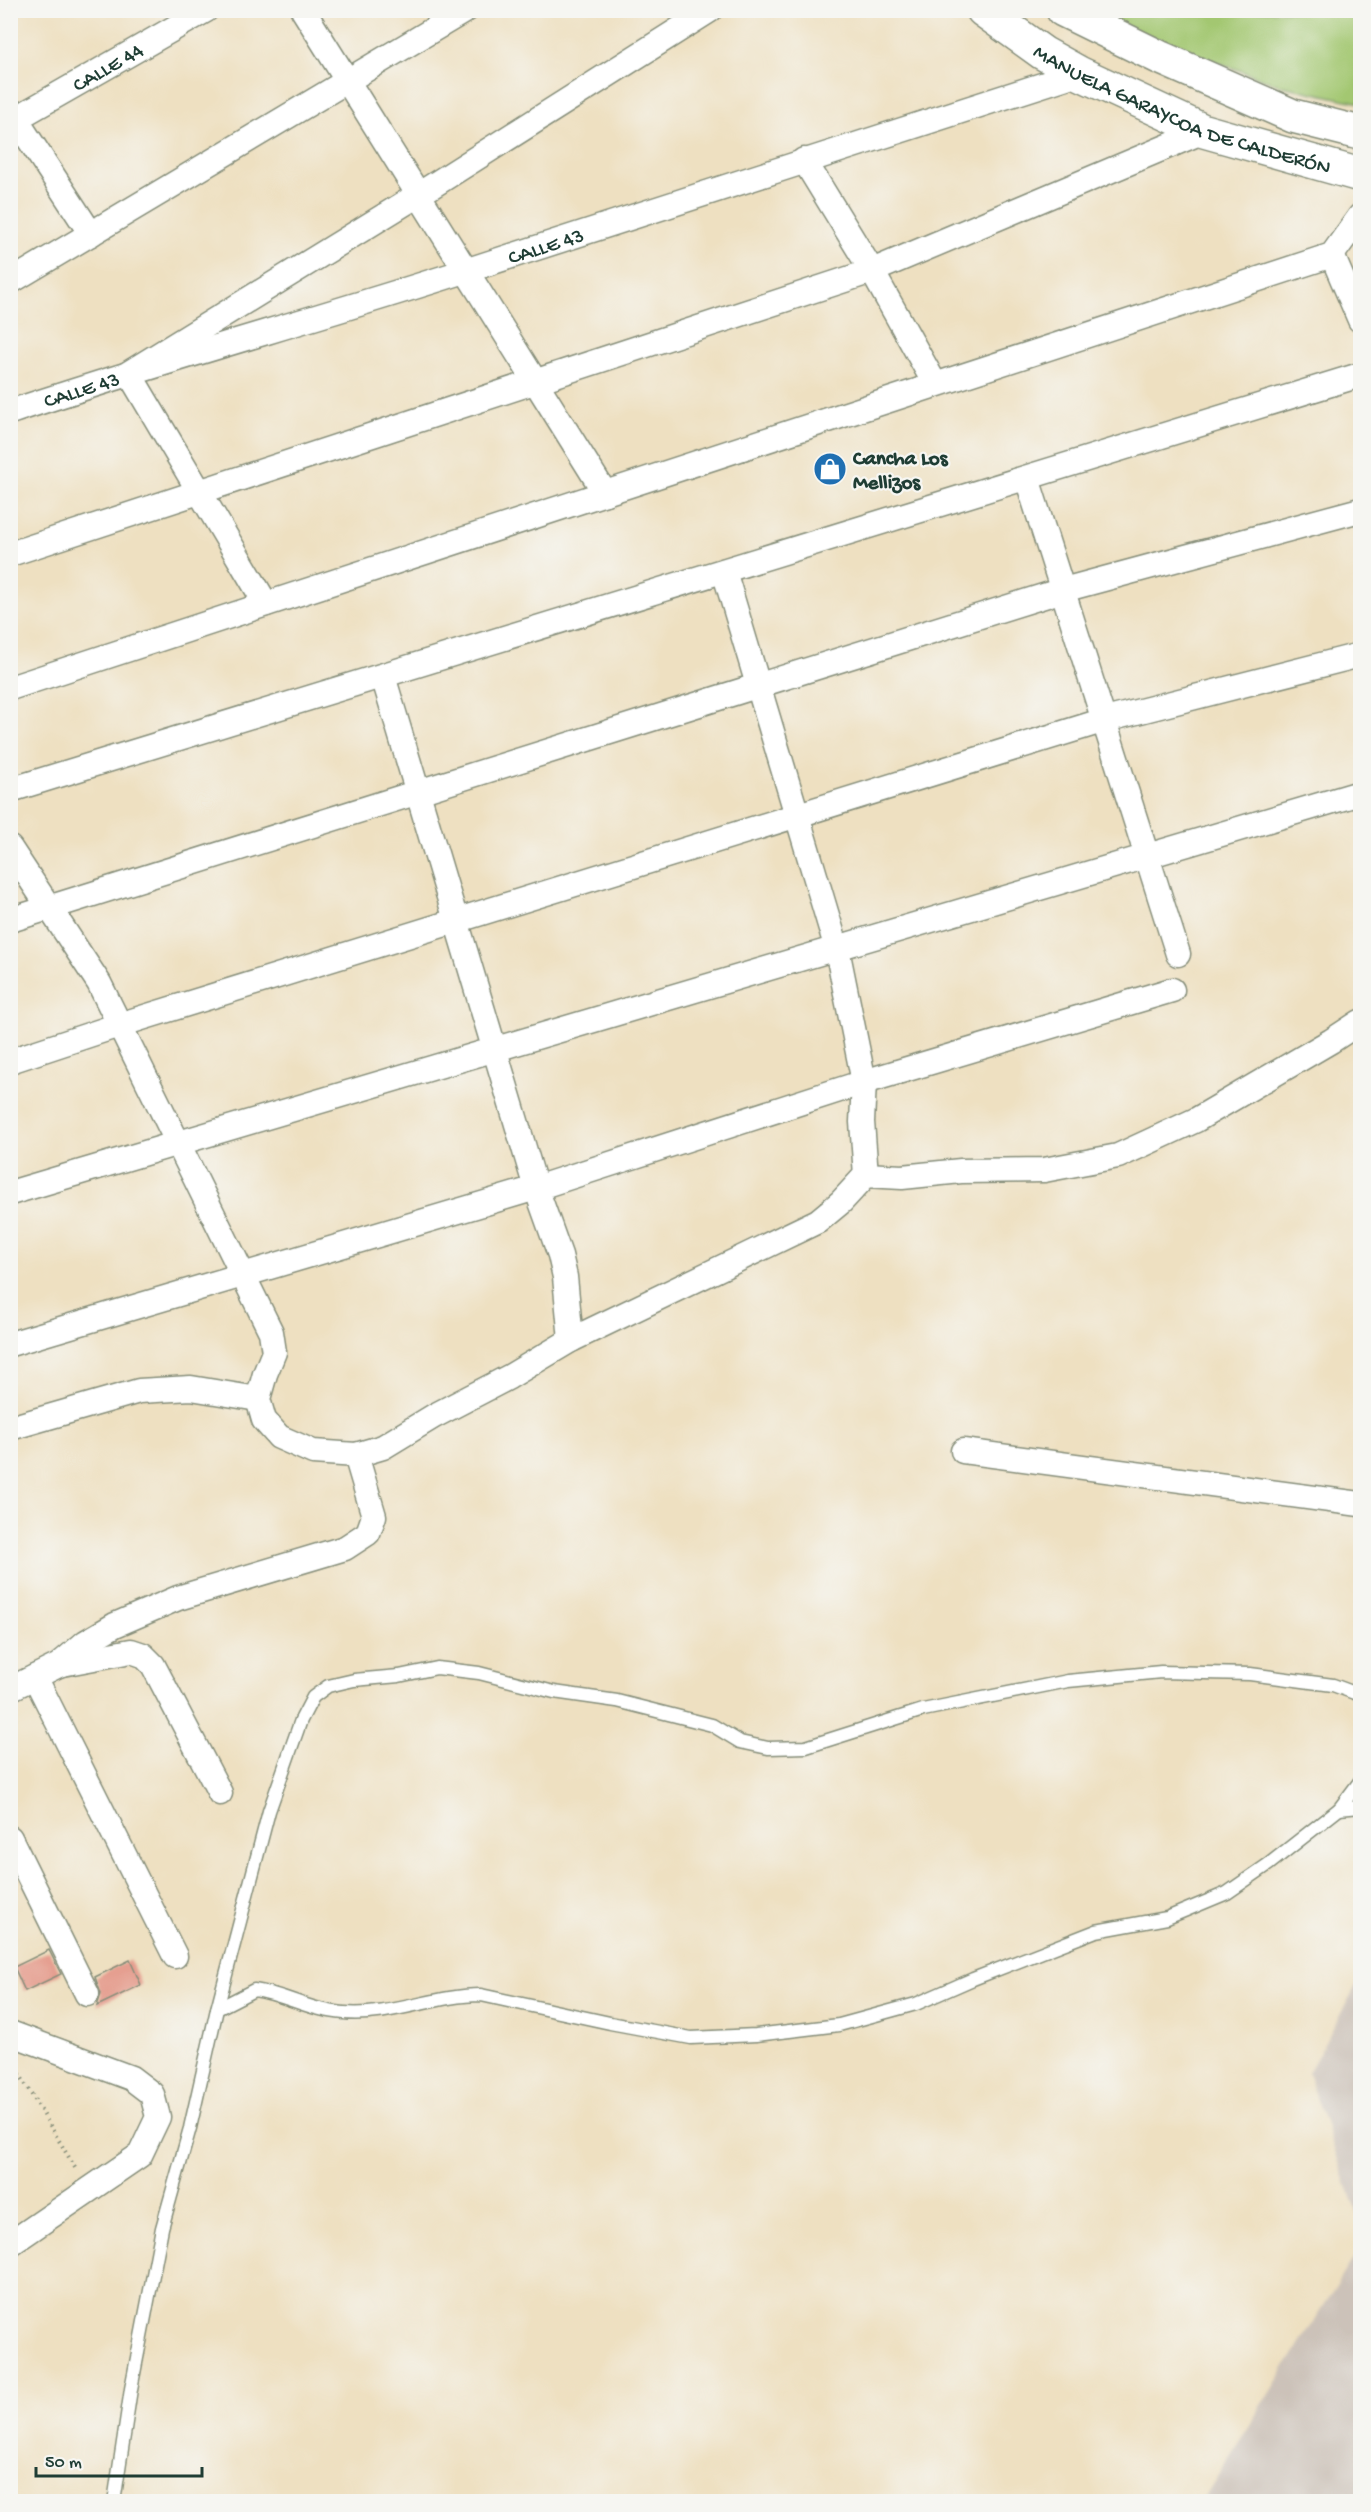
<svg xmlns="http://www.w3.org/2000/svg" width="1371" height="2512" viewBox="0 0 1371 2512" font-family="'Gochi Hand',sans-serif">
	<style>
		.industrial { fill: #ccc2b9 }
		.green { fill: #a3c771; stroke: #618252; stroke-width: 1.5 }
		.building { fill: #e59f90 }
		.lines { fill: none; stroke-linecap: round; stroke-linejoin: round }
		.lane-casing { stroke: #868e7a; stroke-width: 15 }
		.street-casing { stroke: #868e7a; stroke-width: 27 }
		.secondary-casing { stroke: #868e7a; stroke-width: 36 }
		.path { stroke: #868e7a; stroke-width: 4; stroke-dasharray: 1.5 4.5; stroke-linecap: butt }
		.lane { stroke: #fff; stroke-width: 12 }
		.street { stroke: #fff; stroke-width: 24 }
		.secondary { stroke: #fff; stroke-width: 33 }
		.labels { text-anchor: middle; stroke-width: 4.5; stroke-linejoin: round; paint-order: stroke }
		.street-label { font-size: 21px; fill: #1f3d34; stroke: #f6f6f2 }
		.poi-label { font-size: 21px; font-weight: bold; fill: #1f3d34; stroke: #f6f6f2; text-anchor: start }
	</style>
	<rect width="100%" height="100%" fill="#f6f6f2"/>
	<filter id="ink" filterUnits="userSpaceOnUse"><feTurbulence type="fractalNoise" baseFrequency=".0167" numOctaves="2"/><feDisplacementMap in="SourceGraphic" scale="12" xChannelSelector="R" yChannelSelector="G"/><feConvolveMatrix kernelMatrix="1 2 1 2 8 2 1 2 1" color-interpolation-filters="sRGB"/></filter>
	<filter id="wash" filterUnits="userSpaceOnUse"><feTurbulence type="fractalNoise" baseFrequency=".008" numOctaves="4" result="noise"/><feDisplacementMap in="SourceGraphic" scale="24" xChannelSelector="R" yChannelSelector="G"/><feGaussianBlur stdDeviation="1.35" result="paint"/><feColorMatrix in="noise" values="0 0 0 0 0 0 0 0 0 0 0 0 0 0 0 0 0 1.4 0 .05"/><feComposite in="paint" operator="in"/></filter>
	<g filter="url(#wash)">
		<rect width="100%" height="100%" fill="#eee0c1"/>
		<!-- industrial -->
		<g class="industrial">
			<path d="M1360 1979V2223L1308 2073Z"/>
			<path d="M1360 2248V2501H1202Z"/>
		</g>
		<!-- green -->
		<path class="green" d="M1077 11H1360V103L1282 86Z"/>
		<g id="blocks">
			<!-- building -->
			<g class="building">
				<path d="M49 1950 61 1974 25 1991 14 1967Z"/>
				<path d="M130 1960 141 1985 97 2006 101 1994 95 1977Z"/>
			</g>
		</g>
	</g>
	<g filter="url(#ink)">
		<use href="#blocks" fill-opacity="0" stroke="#868e7a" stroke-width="1.5"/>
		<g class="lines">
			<defs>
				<g id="lane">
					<path d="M1360 1781 1339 1809 1360 1807"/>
					<path d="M217 2009 254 1990C285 1994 310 2011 344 2013 391 2017 435 1995 481 1995L610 2023 691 2038 756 2035 839 2025 916 2004 973 1979 1096 1931 1167 1918 1227 1893 1269 1864 1339 1809"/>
					<path d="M114 2502 131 2389 162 2228 190 2128 217 2009 269 1811 301 1720 313 1697 328 1686 354 1680 399 1676 437 1668 479 1673 554 1692 617 1701 712 1725 740 1742 768 1748 806 1747 923 1710 1068 1681 1161 1672 1250 1674 1333 1685 1360 1695"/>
				</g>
				<g id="street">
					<path d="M303 10 605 493"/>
					<path d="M10 110 91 234"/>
					<path id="s1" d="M10 122 206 10"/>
					<path d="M804 160 872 271 935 384"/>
					<path d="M1332 255 1360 320"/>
					<path d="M10 282 466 10"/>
					<path id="s2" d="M10 412C162 361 316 319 468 270 672 205 875 138 1079 73"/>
					<path d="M1027 478 1178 954"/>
					<path d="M10 554 872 271 1204 131"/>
					<path d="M724 571 837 949 864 1082 862 1122 866 1175"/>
					<path d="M266 604 129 373 418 195 710 10"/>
					<path d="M383 676 536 1188 560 1255 565 1277 571 1340"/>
					<path d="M10 688 1332 255 1360 216"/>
					<path d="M10 790 1360 375"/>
					<path d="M10 848 99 983 271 1332 274 1352 265 1374 258 1399 264 1420 279 1437 313 1452 356 1455 383 1447 434 1416 509 1377 571 1340 818 1221 841 1202 866 1175 902 1177 961 1171 1044 1170 1118 1156 1196 1120 1331 1041 1360 1022"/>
					<path d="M10 920 1063 590 1360 510"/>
					<path d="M10 1061 119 1025 1105 720 1360 655"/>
					<path d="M10 1193 1360 793"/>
					<path d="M10 1344 536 1188 864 1082 1172 990"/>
					<path d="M10 1428 139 1391 191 1388 258 1399"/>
					<path d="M963 1451 1360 1504"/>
					<path d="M62 1664 131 1651 143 1655 153 1665 220 1793"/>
					<path d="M35 1677 175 1956"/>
					<path d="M10 1689 59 1665 86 1642 115 1625 178 1598 345 1548 368 1533 374 1516 356 1455"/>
					<path d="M10 1838 87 1994"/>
					<path d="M10 2033 131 2078 152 2094 158 2117 140 2155 10 2244"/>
				</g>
				<g id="secondary">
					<path id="s3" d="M983 10 1043 53 1079 73 1204 131 1360 175"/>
					<path d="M1063 10 1159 57 1293 116 1360 133"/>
				</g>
			</defs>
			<!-- lane casing -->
			<use href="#lane" class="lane-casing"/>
			<!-- street casing -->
			<use href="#street" class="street-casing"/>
			<!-- secondary casing -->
			<use href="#secondary" class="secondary-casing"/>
			<!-- path -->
			<path class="path" d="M10 2058 77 2171"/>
			<!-- lane -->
			<use href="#lane" class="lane"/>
			<!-- street -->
			<use href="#street" class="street"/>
			<!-- secondary -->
			<use href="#secondary" class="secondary"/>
		</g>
	</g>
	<!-- icons -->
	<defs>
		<symbol id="shop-disc" viewBox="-11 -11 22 22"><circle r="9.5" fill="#1f6fb2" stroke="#f6f6f2"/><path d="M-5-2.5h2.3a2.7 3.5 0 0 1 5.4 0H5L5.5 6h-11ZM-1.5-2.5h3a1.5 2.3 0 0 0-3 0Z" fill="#fff"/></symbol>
	</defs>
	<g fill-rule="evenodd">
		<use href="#shop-disc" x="811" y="450" width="38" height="38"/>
	</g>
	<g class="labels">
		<!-- street labels -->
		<g class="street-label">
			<text dy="7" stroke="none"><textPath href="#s1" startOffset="112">CALLE 44</textPath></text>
			<text dy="7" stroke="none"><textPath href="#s3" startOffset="225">MANUELA GARAYCOA DE CALDERÓN</textPath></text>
			<text dy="7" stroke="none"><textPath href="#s2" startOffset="561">CALLE 43</textPath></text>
			<text dy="7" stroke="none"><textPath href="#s2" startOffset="75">CALLE 43</textPath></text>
		</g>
		<!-- poi labels -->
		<g class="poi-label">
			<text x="853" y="464">Cancha Los<tspan x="853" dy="24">Mellizos</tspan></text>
		</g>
	</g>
	<!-- margin -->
	<rect width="1371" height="2512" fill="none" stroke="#f6f6f2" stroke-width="36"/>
	<!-- scale -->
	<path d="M36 2467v9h166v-9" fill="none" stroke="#1f3d34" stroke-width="3"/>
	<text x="45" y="2467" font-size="18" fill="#1f3d34" stroke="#f6f6f2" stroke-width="4.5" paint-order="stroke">50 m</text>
</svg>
